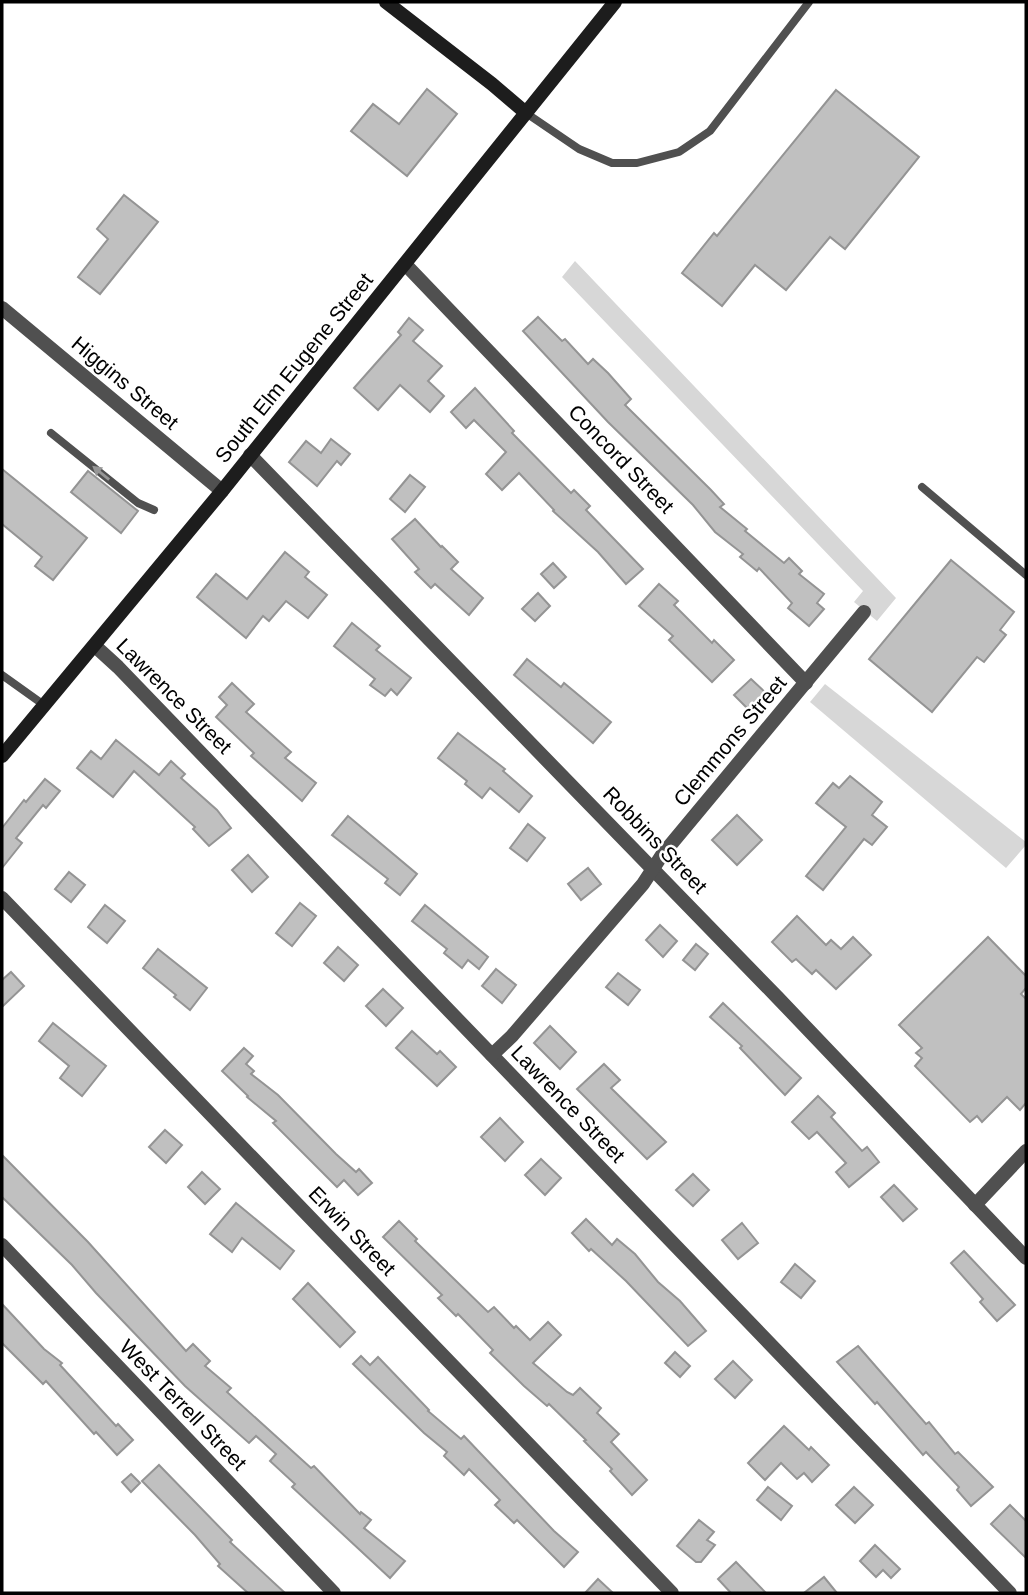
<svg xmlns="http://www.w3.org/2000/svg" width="1028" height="1595" viewBox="0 0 1028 1595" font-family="Helvetica,sans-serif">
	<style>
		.green { fill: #d7d7d7 }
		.building { fill: #c0c0c0; stroke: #949494; stroke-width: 2 }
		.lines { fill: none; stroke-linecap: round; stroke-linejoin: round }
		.lane { stroke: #505050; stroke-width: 8 }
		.street { stroke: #505050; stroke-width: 14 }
		.secondary { stroke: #1d1d1d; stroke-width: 14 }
		.oneway { fill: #969696 }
		.labels { text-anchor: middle; stroke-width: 5; stroke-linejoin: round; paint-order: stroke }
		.street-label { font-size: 21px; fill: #000; stroke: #fff }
	</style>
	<rect width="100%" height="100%" fill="#fff"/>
	<!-- green -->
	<g class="green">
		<path d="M575 261 896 598 877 621 854 602 863 591 562 277Z"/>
		<path d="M825 684 1026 842V845L1006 868 810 702Z"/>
	</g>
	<!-- building -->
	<g class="building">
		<path d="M427 89 457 114 407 176 351 131 373 104 399 124Z"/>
		<path d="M836 90 919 157 845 249 830 237 786 290 755 265 722 306 682 273 714 233 717 236Z"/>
		<path d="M124 195 158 222 100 294 78 277 108 239 97 229Z"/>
		<path d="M538 317 562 341 565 339 588 364 593 359 608 373 631 399 625 405 711 490 724 504 720 507 747 529 745 531 784 563 789 558 802 571 799 574 824 594 817 603 824 609 809 626 788 608 792 603 759 568 757 571 740 557 743 554 715 532 693 505 608 422 523 331Z"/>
		<path d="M409 318 423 330 413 341 442 366 428 381 444 396 430 412 400 385 378 410 354 388 401 335 398 332Z"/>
		<path d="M475 388 514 431 512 433 571 493 574 490 590 506 586 510 643 569 626 584 598 552 553 511 554 510 519 473 502 490 486 474 506 452 474 420 466 428 451 412Z"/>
		<path d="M331 439 350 454 341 465 337 461 317 486 289 462 306 441 321 453Z"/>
		<path d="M2 469 87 538 53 580 35 566 42 557 2 524Z"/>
		<path d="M88 471 138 511 121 533 71 492Z"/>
		<path d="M410 475 425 487 405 512 390 499Z"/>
		<path d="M415 519 441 547 442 546 458 562 451 569 483 598 469 615 435 584 431 588 415 572 419 569 392 539Z"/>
		<path d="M285 552 309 572 305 577 327 595 308 618 286 601 269 621 263 616 246 638 197 597 216 574 247 599Z"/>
		<path d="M951 560 1014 612 1000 630 1006 635 984 662 977 657 932 712 869 659Z"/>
		<path d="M553 563 566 577 554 588 541 574Z"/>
		<path d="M659 584 678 601 674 605 712 643 714 640 734 660 712 682 669 640 673 636 639 606Z"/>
		<path d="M538 593 550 606 535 621 522 609Z"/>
		<path d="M352 623 380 646 376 650 411 678 397 695 391 689 385 696 370 685 375 679 334 646Z"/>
		<path d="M527 659 561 687 564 683 611 722 593 743 514 675Z"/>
		<path d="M751 679 768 695 751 712 734 695Z"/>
		<path d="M232 683 254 704 246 712 291 752 285 758 316 783 302 801 251 756 254 753 216 717 227 705 219 697Z"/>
		<path d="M458 733 505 769 503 771 532 796 519 812 490 788 482 798 465 784 467 781 438 758Z"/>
		<path d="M116 740 159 775 171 761 185 774 181 778 217 810 231 828 209 846 193 829 195 827 134 771 113 797 77 768 91 751 101 759Z"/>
		<path d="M850 776 882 802 872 815 887 827 872 845 864 839 823 890 806 876 846 827 816 803 833 783 839 788Z"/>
		<path d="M45 779 60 791 46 808 43 805 16 838 22 843 2 868V828L24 800 26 802Z"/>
		<path d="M737 815 762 840 737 865 712 840Z"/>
		<path d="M348 816 417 874 400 895 385 883 388 879 332 835Z"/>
		<path d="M528 824 545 838 527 861 510 848Z"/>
		<path d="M248 855 268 877 252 892 232 870Z"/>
		<path d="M588 868 601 884 581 900 568 884Z"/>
		<path d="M69 872 85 885 71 902 55 889Z"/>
		<path d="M300 903 316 916 292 946 276 933Z"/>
		<path d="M105 905 125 921 107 943 88 927Z"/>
		<path d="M425 905 488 957 479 969 468 960 462 968 444 953 447 949 412 921Z"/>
		<path d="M797 916 826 945 831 940 841 949 853 937 871 955 836 989 816 970 812 974 796 959 792 962 772 942Z"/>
		<path d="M660 925 677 941 663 957 646 940Z"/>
		<path d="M988 937 1026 976V988L1021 994 1026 999V1103L1020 1110 1007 1097 982 1122 977 1116 970 1122 915 1066 922 1058 916 1053 922 1048 899 1025Z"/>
		<path d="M696 944 708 954 695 970 683 960Z"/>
		<path d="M338 947 358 965 344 981 324 963Z"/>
		<path d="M158 949 207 988 190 1010 174 997 176 995 143 968Z"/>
		<path d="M496 969 516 985 502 1003 482 986Z"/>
		<path d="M11 972 24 986 2 1007V980Z"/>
		<path d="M618 973 640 990 628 1005 606 987Z"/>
		<path d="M383 989 403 1008 386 1026 366 1006Z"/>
		<path d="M723 1003 801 1078 785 1095 740 1048 742 1046 710 1017Z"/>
		<path d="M53 1023 106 1066 82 1096 60 1078 69 1066 39 1041Z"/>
		<path d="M550 1026 576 1052 560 1069 534 1043Z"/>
		<path d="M412 1031 437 1054 440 1051 456 1067 437 1086 396 1048Z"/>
		<path d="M244 1048 253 1056 246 1064 254 1071 251 1074 278 1095 336 1154 356 1172 359 1169 372 1183 358 1195 344 1180 337 1187 273 1123 276 1121 247 1097 248 1096 222 1071Z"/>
		<path d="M604 1064 620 1080 611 1088 666 1142 647 1159 577 1089Z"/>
		<path d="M818 1096 835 1113 831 1117 862 1151 867 1147 879 1162 849 1187 836 1172 846 1163 817 1132 809 1139 792 1122Z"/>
		<path d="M500 1118 523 1142 505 1161 481 1137Z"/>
		<path d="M165 1130 182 1145 166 1163 149 1147Z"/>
		<path d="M2 1155 88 1242 186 1351 193 1344 210 1361 205 1366 231 1388 227 1392 311 1468 314 1466 360 1514 361 1512 371 1520 364 1528 405 1561 390 1578 292 1487 295 1484 270 1461 276 1454 256 1436 249 1443 185 1386 96 1293 72 1265 2 1197Z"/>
		<path d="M541 1159 561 1178 545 1195 525 1175Z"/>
		<path d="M202 1172 220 1189 205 1204 188 1187Z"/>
		<path d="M693 1174 709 1190 693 1206 676 1190Z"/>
		<path d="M894 1185 917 1209 903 1221 881 1197Z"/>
		<path d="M236 1203 294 1251 280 1269 242 1238 232 1252 210 1234Z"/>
		<path d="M586 1219 612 1245 617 1239 635 1254 658 1282 680 1301 706 1331 688 1346 626 1281 591 1249 589 1251 572 1233Z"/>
		<path d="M399 1221 417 1239 415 1241 488 1312 494 1307 514 1328 516 1326 530 1340 548 1322 561 1335 533 1363 567 1392 573 1395 580 1388 601 1408 597 1413 619 1434 611 1442 647 1480 632 1495 610 1471 612 1469 584 1441 586 1440 549 1404 547 1406 524 1386 490 1353 493 1350 458 1314 456 1316 438 1298 442 1295 383 1237Z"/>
		<path d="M742 1223 758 1243 738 1259 722 1240Z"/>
		<path d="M964 1251 1015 1305 997 1321 980 1302 983 1299 951 1263Z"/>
		<path d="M795 1264 815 1281 801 1298 781 1282Z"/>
		<path d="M308 1283 355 1332 340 1347 293 1299Z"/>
		<path d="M2 1304 44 1349 62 1363 60 1365 116 1426 118 1424 133 1440 117 1455 96 1432 94 1434 46 1381 43 1384 2 1343Z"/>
		<path d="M858 1346 926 1424 929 1422 955 1454 958 1452 993 1487 971 1506 957 1490 959 1487 926 1452 923 1455 877 1402 875 1404 837 1362Z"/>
		<path d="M675 1352 690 1366 680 1377 665 1363Z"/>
		<path d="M361 1356 370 1365 378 1357 429 1410 428 1411 461 1439 464 1436 554 1531 578 1552 564 1567 517 1520 514 1523 495 1505 500 1500 469 1469 464 1475 444 1456 447 1452 424 1433 353 1364Z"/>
		<path d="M733 1361 752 1380 735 1398 715 1379Z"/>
		<path d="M784 1426 809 1450 811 1447 829 1465 812 1482 804 1473 797 1479 781 1463 765 1480 748 1463Z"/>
		<path d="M159 1465 232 1540 230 1542 285 1593H248L218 1566 220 1564 195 1535 142 1481Z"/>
		<path d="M131 1474 140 1483 131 1492 122 1482Z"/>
		<path d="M768 1487 792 1506 781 1520 757 1500Z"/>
		<path d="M854 1487 873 1505 855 1523 836 1505Z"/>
		<path d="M1010 1505 1026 1521V1558L991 1524Z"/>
		<path d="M699 1520 714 1532 707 1540 715 1545 701 1562H696L677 1546Z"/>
		<path d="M875 1545 900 1569 891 1578 883 1570 876 1577 860 1561Z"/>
		<path d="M736 1562 766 1593H731L718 1579Z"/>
		<path d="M824 1577 837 1593H804Z"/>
		<path d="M598 1579 613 1593H585Z"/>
	</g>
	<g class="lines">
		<!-- lane -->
		<g class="lane">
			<path d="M526 113 579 149 612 163H637L679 152 710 131 809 2"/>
			<path d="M51 433 138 503 154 510"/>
			<path d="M922 487 1026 575"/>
			<path d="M2 675 44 705"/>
		</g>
		<!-- street -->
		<g class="street">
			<path d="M405 264 806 683"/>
			<path d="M2 308 222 491"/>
			<path d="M250 455 778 998 1026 1258"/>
			<path d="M95 646 118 667 1010 1593"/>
			<path d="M2 898 672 1593"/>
			<path d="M492 1055 512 1036 643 884 662 855 864 612"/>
			<path d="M975 1205 1026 1151"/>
			<path d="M2 1245 334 1593"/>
		</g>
		<!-- secondary -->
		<g class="secondary">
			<path d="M386 2 492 84 526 113"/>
			<path d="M2 756 222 491 615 2"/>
		</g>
	</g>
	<!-- one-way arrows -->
	<defs><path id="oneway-solid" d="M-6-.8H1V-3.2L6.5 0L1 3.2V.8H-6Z" transform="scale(1.75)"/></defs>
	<use class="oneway" href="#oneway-solid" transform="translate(101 473) rotate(-141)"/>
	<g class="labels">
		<!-- street labels -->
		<g class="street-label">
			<text transform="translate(294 368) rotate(-51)" y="7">South Elm Eugene Street</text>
			<text transform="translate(125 383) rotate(40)" y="7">Higgins Street</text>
			<text transform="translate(621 459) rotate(46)" y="7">Concord Street</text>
			<text transform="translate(174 696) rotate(45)" y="7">Lawrence Street</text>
			<text transform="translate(730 741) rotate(-50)" y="7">Clemmons Street</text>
			<text transform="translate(655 840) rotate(46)" y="7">Robbins Street</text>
			<text transform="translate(568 1104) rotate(46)" y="7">Lawrence Street</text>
			<text transform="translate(352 1231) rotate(46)" y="7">Erwin Street</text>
			<text transform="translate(183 1405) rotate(46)" y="7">West Terrell Street</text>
		</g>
	</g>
	<!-- border -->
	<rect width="1028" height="1595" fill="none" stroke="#000000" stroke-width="7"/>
</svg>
